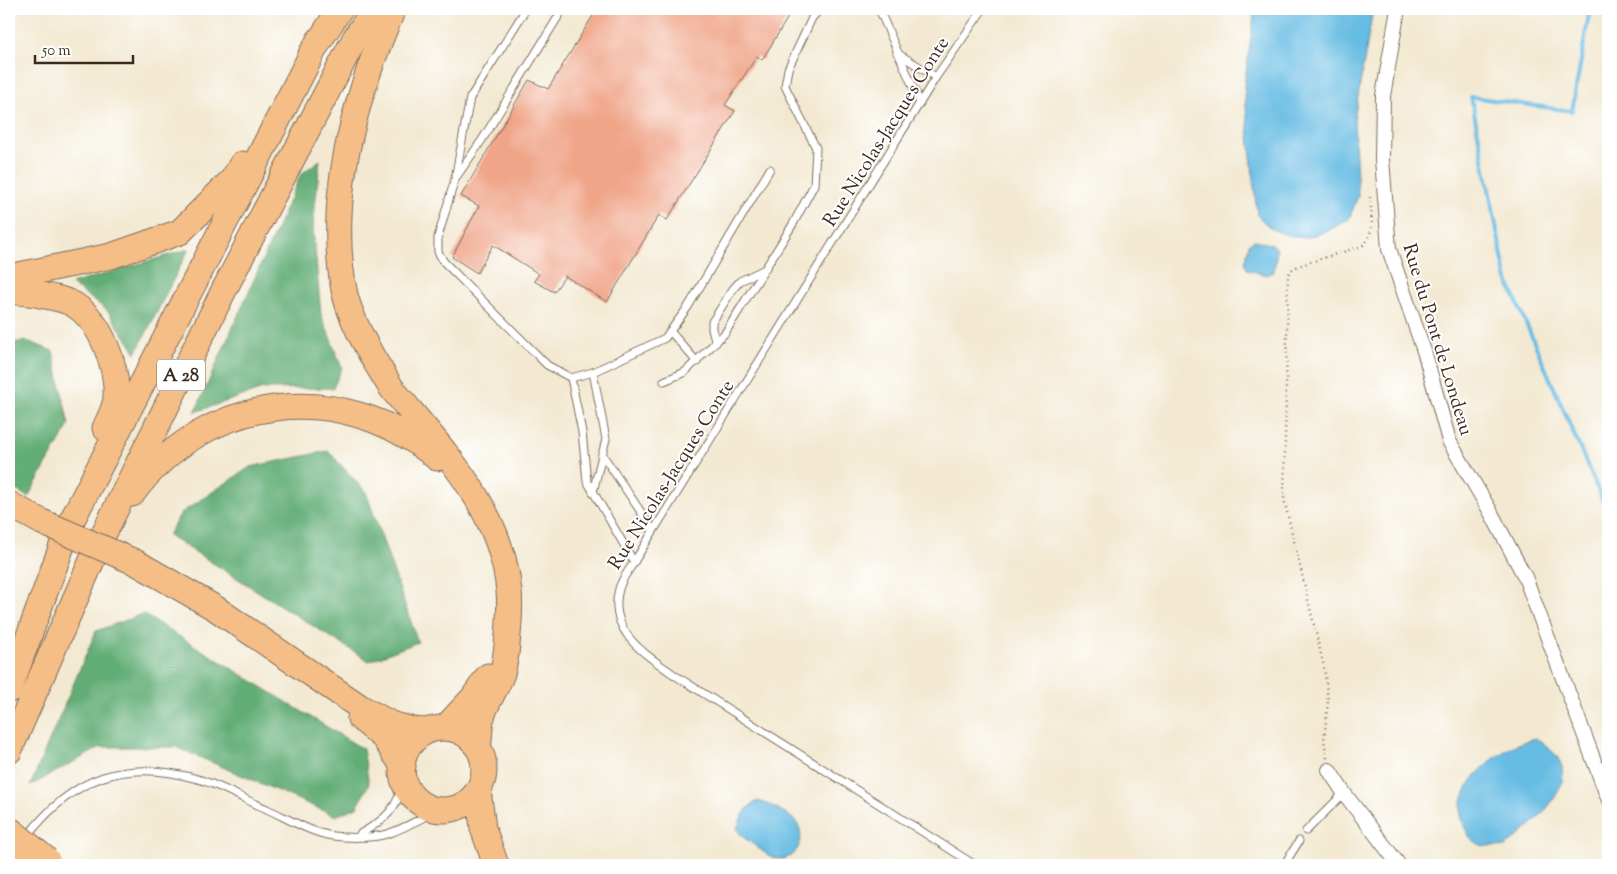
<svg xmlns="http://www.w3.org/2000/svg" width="1617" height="874" viewBox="0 0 1617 874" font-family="'Sorts Mill Goudy',serif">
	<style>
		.forest { fill: #62ad76; stroke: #4e6c4a }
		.water { fill: #66bce3; stroke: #507380 }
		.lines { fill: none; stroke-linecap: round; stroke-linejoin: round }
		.stream { stroke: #66bce3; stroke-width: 4 }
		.building { fill: #f0a589 }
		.lane-casing { stroke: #7b6d5d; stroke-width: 9 }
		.street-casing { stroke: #7b6d5d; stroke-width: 16 }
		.highway-casing { stroke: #7b6d5d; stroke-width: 27 }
		.path { stroke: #7b6d5d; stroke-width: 2.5; stroke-dasharray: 1 4; stroke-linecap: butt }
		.lane { stroke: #fff; stroke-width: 7 }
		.street { stroke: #fff; stroke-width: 14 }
		.highway { stroke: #f6be87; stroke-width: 25 }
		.highway-bridge-casing { stroke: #7b6d5d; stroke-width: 27; stroke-linecap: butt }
		.highway-bridge { stroke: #f6be87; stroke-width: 25 }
		.labels { text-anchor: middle; stroke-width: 4; stroke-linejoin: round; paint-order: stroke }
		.shield { fill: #fff; stroke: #766a62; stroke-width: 1 }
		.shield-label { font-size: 18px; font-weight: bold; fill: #3b2a1e }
		.street-label { font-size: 19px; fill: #3b2a1e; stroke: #fff }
	</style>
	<rect width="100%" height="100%" fill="#fff"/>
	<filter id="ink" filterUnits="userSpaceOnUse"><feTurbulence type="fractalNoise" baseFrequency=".02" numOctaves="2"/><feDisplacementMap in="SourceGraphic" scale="10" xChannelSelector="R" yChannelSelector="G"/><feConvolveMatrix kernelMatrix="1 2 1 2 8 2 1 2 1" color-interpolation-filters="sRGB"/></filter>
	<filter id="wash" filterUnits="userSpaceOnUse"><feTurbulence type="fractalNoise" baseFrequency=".0096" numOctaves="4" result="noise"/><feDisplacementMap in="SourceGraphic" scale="20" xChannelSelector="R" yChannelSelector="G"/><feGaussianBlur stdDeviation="1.12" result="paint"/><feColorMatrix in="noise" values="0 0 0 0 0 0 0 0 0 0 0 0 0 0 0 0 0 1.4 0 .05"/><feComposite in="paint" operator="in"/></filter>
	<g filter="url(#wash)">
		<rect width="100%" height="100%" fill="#f3e9d2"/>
		<!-- forest -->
		<g class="forest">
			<path d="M320 160 313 227 321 314 342 368 333 388 263 389 195 412 301 174Z"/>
			<path d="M189 249 136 353 107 310 71 284Z"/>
			<path d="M27 341 53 351 69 425 28 497 9 486V343Z"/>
			<path d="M328 451 366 492 418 642 369 661 168 535 181 513 250 467Z"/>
			<path d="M143 614 363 749 369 784 357 807 336 816 176 747H101L30 786 96 631Z"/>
		</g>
		<!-- water -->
		<g class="water">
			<path d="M1255 9H1373L1354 120 1358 196 1349 219 1328 231 1304 238 1286 235 1270 228 1257 215 1244 87Z"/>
			<path d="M1255 240 1273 245 1277 249 1274 272 1267 275 1248 270 1245 264 1249 243Z"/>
			<path d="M1536 738C1545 745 1555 751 1560 762 1575 792 1525 831 1505 847 1497 846 1485 847 1478 844 1471 841 1467 833 1464 826 1447 787 1502 745 1536 738Z"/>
			<path d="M758 801C769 804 787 812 795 821 807 834 799 859 780 859 771 859 764 852 757 847 749 841 741 837 737 829 741 817 746 806 758 801Z"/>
		</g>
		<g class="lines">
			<!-- stream -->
			<path class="stream" d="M1590 9 1572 111 1471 97 1506 277 1608 513"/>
		</g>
		<g id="blocks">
			<!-- building -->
			<path class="building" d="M597 9H793L762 60 757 56 725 105 735 111 667 220 659 215 607 302 565 276 554 292 534 281 539 274 493 245 477 273 452 257 479 206 461 196 529 80 548 89Z"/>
		</g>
	</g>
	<g filter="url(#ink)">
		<use href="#blocks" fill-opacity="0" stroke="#7b6d5d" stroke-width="1"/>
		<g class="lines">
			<defs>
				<g id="lane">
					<path d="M526 9 470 98 455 179 438 237V252L444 262 547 365 571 378 593 372 665 338 688 307 770 169"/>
					<path d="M879 9 920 103"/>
					<path d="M897 53 936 77"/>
					<path d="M457 176 482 140 563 9"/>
					<path d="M670 331 697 362"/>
					<path d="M716 343 712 329V322L733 289 740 281 765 269"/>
					<path d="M571 378 582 432 587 481 634 562"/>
					<path d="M664 381 685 372 725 333 793 224 814 185 816 148 785 86 788 69 812 18 820 9"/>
					<path d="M602 454 653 530"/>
					<path d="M593 492 606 439 593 372"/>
					<path d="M1306 831 1344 793"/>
					<path d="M360 834C385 820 398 809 404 779"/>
					<path d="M26 838C73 776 126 757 201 780 224 787 245 800 267 809 287 818 311 833 333 836 348 838 369 838 383 835 399 832 424 816 441 809"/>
					<path d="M975 865 676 676C646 655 607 632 619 589 621 580 629 570 634 562L936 77 983 9"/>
					<path d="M1284 865 1299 841"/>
				</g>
				<g id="street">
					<path d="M1398 9 1383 96 1382 159 1389 249 1425 354 1449 441 1489 509 1525 577 1608 798"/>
					<path d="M1329 770 1344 793 1399 865"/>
				</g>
				<g id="highway">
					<path d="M393 9C356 94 326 196 344 290 349 315 363 341 376 363 382 372 387 382 393 390 443 451 502 509 509 592 511 609 507 661 501 676 495 691 485 704 481 720 479 729 480 738 478 748"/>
					<path d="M311 54 340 9"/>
					<path d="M9 277 111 256 180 232 233 179 242 164"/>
					<path d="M9 292C23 291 66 298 76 306 102 323 118 369 116 398 115 408 109 419 105 428"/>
					<path d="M132 494C206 393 342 377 437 458"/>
					<path d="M9 504 42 522"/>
					<path d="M137 563 215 608 360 707 391 724 413 730 427 731"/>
					<path d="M9 690 70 524 319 40"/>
					<path d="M360 718 384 738 403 766"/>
					<path d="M445 728 473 698 488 676"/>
					<circle cx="443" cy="769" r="41"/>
					<path d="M9 751 103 535 225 288 355 38 374 9"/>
					<path d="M478 790 483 828 496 865"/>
				</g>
			</defs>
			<!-- lane casing -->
			<use href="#lane" class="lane-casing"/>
			<!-- street casing -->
			<use href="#street" class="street-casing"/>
			<!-- highway casing -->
			<use href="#highway" class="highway-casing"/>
			<!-- path -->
			<path class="path" d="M1327 758 1324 740 1328 701 1324 667 1284 499 1288 277 1291 270 1298 266 1362 246C1376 235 1371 213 1370 197"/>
			<!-- lane -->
			<use href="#lane" class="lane"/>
			<!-- street -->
			<use href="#street" class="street"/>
			<!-- highway -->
			<use href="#highway" class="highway"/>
			<defs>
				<g id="highway-bridge">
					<path d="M42 522 137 563"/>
					<path d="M9 829 47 860"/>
					<path d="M9 855 22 865"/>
				</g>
			</defs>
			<!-- highway-bridge casing -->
			<use href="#highway-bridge" class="highway-bridge-casing"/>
			<!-- highway-bridge -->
			<use href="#highway-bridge" class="highway-bridge"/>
		</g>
	</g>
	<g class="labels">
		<!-- shield labels -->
		<rect class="shield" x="157" y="359.5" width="48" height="31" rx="4"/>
		<g class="shield-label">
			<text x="181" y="381">A 28</text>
		</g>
		<!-- street labels -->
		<g class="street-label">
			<text transform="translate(885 131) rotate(-58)" y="7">Rue Nicolas-Jacques Conte</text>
			<text transform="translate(1439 339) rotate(73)" y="7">Rue du Pont de Londeau</text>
			<text transform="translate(670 474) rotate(-58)" y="7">Rue Nicolas-Jacques Conte</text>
		</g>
	</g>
	<!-- margin -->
	<rect width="1617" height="874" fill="none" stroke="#fff" stroke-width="30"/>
	<!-- scale -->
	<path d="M35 55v8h98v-8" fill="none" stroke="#3b2a1e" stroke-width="2.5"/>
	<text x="42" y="55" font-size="15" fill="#3b2a1e" stroke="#ffffff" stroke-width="4" paint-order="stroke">50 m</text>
</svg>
